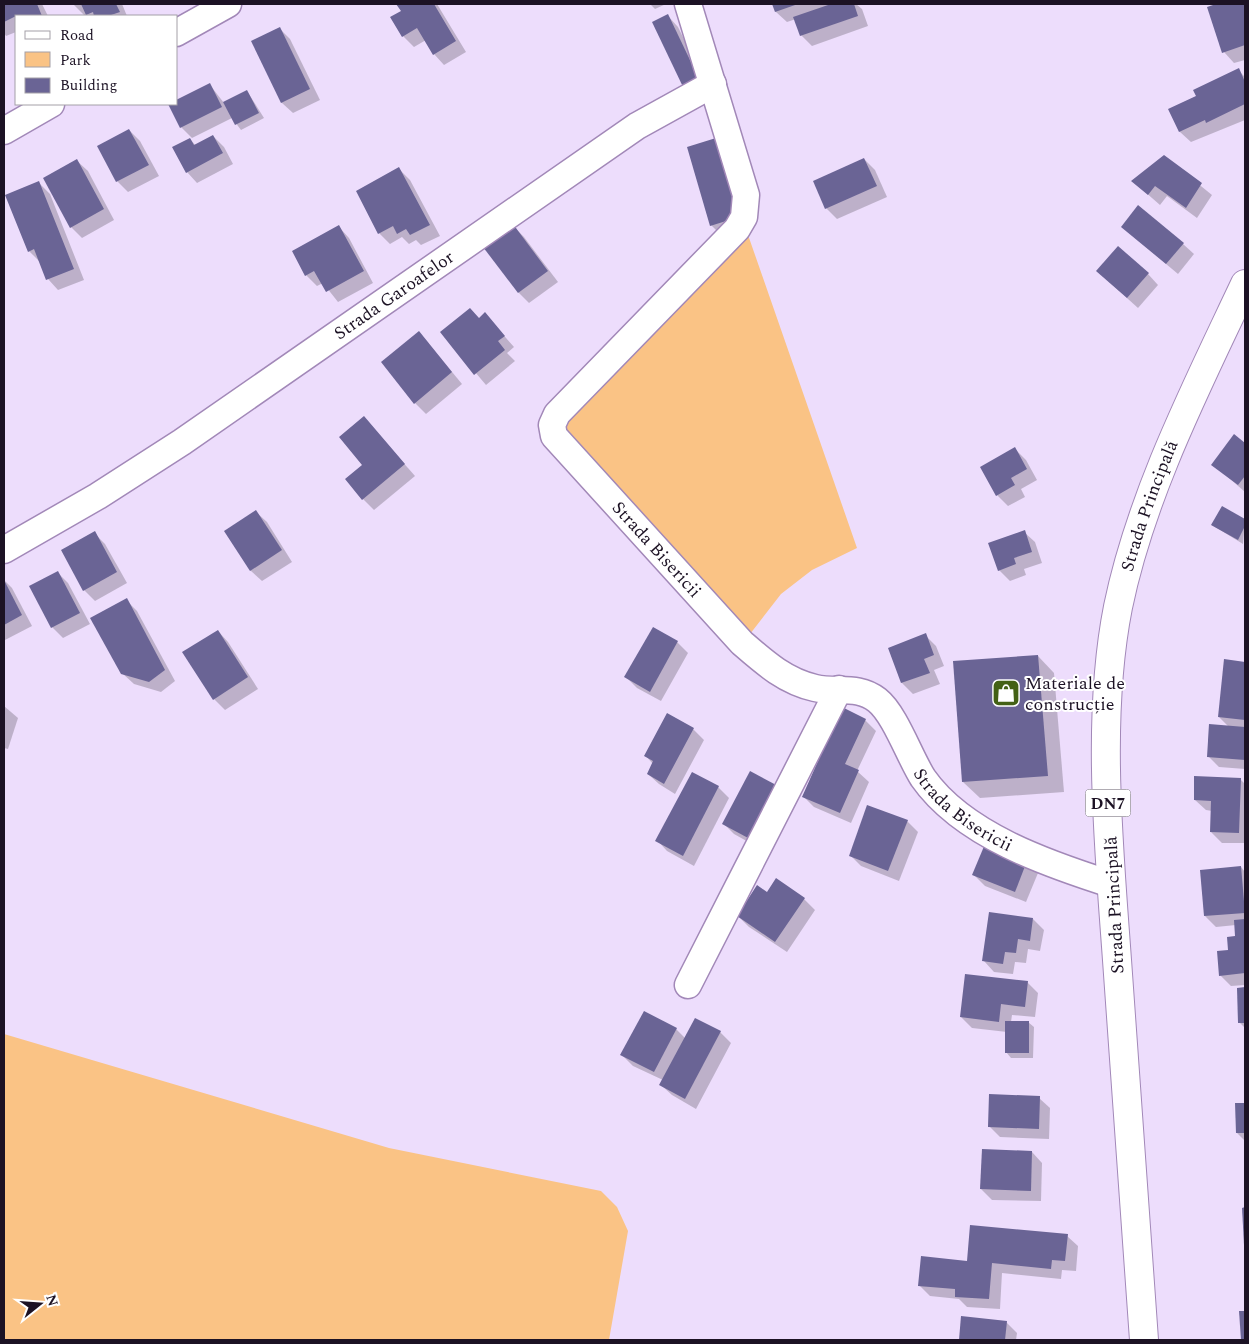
<svg xmlns="http://www.w3.org/2000/svg" width="1249" height="1344" viewBox="0 0 1249 1344" font-family="Spectral,serif">
	<style>
		.green { fill: #fac385 }
		.shadow { fill: #0003 }
		.building { fill: #6a6495 }
		.lines { fill: none; stroke-linecap: round; stroke-linejoin: round }
		.street-casing { stroke: #a288b8; stroke-width: 29 }
		.highway-casing { stroke: #a288b8; stroke-width: 30 }
		.street { stroke: #fff; stroke-width: 26 }
		.highway { stroke: #fff; stroke-width: 28 }
		.labels { text-anchor: middle; stroke-width: 4; stroke-linejoin: round; paint-order: stroke }
		.shield { fill: #fff; stroke: #605966; stroke-width: 1 }
		.shield-label { font-size: 16px; font-weight: bold; fill: #1c1224 }
		.street-label { font-size: 18px; fill: #1c1224; stroke: #fff }
		.poi-label { font-size: 18px; fill: #1c1224; stroke: #fff; text-anchor: start }
	</style>
	<rect width="100%" height="100%" fill="#edddfc"/>
	<!-- green -->
	<g class="green">
		<path d="M747 232 857 548 812 570 781 594 750 634 566 434 565 420Z"/>
		<path d="M4 1034 389 1148 601 1191 617 1207 628 1231 609 1340H4Z"/>
	</g>
	<!-- shadow -->
	<g class="shadow">
		<path d="M4 4H42L48 16H16V32L6 36 4 33Z"/>
		<path d="M73 4H122L127 16H89L84 15Z"/>
		<path d="M398 4H437L466 52 444 65 434 54 426 40 414 47 403 36 402 12Z"/>
		<path d="M650 4H666L655 9Z"/>
		<path d="M773 4H856L862 9 868 26 812 46 801 35 796 19 787 22 776 12Z"/>
		<path d="M1220 4H1245V60L1234 63 1224 52 1208 8Z"/>
		<path d="M668 16 678 27 710 92 696 99Z"/>
		<path d="M279 28 290 39 320 100 293 113 282 103 253 42Z"/>
		<path d="M1238 70 1245 77V120L1191 142 1180 132 1170 109 1197 96Z"/>
		<path d="M210 85 224 103 247 91 264 118 241 130 232 118 192 138 181 127 170 105Z"/>
		<path d="M129 130 140 141 159 176 128 192 117 181 99 146Z"/>
		<path d="M213 136 224 147 233 164 197 183 187 172 190 139 196 146Z"/>
		<path d="M689 148 749 228 722 236 711 225Z"/>
		<path d="M1164 156 1212 195 1197 218 1167 196 1160 205 1144 191Z"/>
		<path d="M864 159 875 170 887 197 837 219 826 208 815 182Z"/>
		<path d="M77 161 88 171 114 220 82 238 71 227Z"/>
		<path d="M399 169 410 180 440 236 421 245 416 240 409 244 402 237 390 244 379 233Z"/>
		<path d="M39 183 50 194 84 280 58 290 48 279 40 262 29 251Z"/>
		<path d="M513 226 524 237 558 282 529 303 519 293Z"/>
		<path d="M339 227 349 238 373 283 338 302 323 283 317 286 306 275 294 251Z"/>
		<path d="M1122 227 1183 244 1194 254 1178 274Z"/>
		<path d="M1097 271 1148 274 1158 285 1138 308Z"/>
		<path d="M485 314 514 347 507 353 515 361 486 385 442 333 479 319Z"/>
		<path d="M419 332 462 384 426 414 415 403Z"/>
		<path d="M364 418 415 476 374 510 363 499Z"/>
		<path d="M1234 436 1245 445V492L1213 464Z"/>
		<path d="M1015 449 1026 460 1037 480 1021 489 1025 497 1008 506 997 495Z"/>
		<path d="M1222 507 1245 520 1243 544 1212 525Z"/>
		<path d="M256 512 267 522 292 562 262 581 251 571 225 532Z"/>
		<path d="M1024 532 1035 542 1042 563 1024 569 1026 575 1010 581 999 570Z"/>
		<path d="M94 533 105 544 127 583 95 601 84 590 62 551Z"/>
		<path d="M57 572 68 583 90 624 63 638 52 627Z"/>
		<path d="M4 580 12 588 32 626 5 640Z"/>
		<path d="M126 600 137 611 175 681 161 692 134 684 122 673Z"/>
		<path d="M218 631 228 642 258 689 225 710 214 699Z"/>
		<path d="M925 635 936 646 944 666 934 670 940 684 913 694 902 683 890 649Z"/>
		<path d="M677 642 688 653 661 701 637 688 626 677Z"/>
		<path d="M1038 656 1054 673 1064 792 980 798 963 782Z"/>
		<path d="M1226 661 1245 663V769L1219 767 1208 756 1229 727 1219 717Z"/>
		<path d="M4 706 18 718 8 749 4 748Z"/>
		<path d="M865 720 876 731 857 771 869 782 851 823 814 807 803 796Z"/>
		<path d="M693 729 704 740 675 794 659 784 648 774 653 764 646 756Z"/>
		<path d="M692 773 718 787 729 798 694 866 667 851 657 840Z"/>
		<path d="M1240 779 1245 784V843H1222L1211 832 1212 811 1206 810 1195 800Z"/>
		<path d="M778 787 761 849 734 834 724 824Z"/>
		<path d="M907 821 918 832 899 881 861 866 850 855Z"/>
		<path d="M1027 862 1038 873 1026 902 985 886 974 875Z"/>
		<path d="M1241 867 1245 872V985L1231 986 1220 975 1237 937 1236 925 1216 927 1205 916 1201 871Z"/>
		<path d="M776 880 804 899 815 910 787 952 749 927 738 916 768 893Z"/>
		<path d="M1033 919 1044 930 1040 951 1028 949 1026 963 1015 962 1013 974 994 972 984 961Z"/>
		<path d="M1027 982 1038 993 1035 1017 1012 1015 1011 1022H1028L1034 1027 1033 1058H1011L1006 1052 1007 1032 972 1028 961 1017Z"/>
		<path d="M1238 989H1245V1028L1239 1022Z"/>
		<path d="M644 1013 676 1029 685 1038 720 1032 731 1043 696 1109 672 1095 661 1085 663 1080 633 1066 622 1055Z"/>
		<path d="M1039 1098 1050 1108 1049 1139 1000 1137 989 1126Z"/>
		<path d="M1237 1104H1245V1141L1237 1133Z"/>
		<path d="M1032 1152 1042 1163 1041 1201 992 1200 981 1189Z"/>
		<path d="M1067 1236 1078 1246 1076 1271 1062 1270 1061 1279 1002 1273 1000 1309 967 1307 959 1299 930 1296 919 1285 968 1262Z"/>
		<path d="M963 1318 1006 1322 1017 1333 1016 1340H961Z"/>
	</g>
	<!-- building -->
	<g class="building">
		<path d="M4 4H37L42 16H16L4 22Z"/>
		<path d="M81 4H116L120 12 108 16H94L93 12 86 15Z"/>
		<path d="M396 4H434L456 41 433 55 417 28 402 37 390 17 401 11Z"/>
		<path d="M772 4H798L775 12Z"/>
		<path d="M831 4H854L858 16 800 36 793 17Z"/>
		<path d="M1216 4H1245V45L1222 53 1207 7Z"/>
		<path d="M668 14 700 81 684 89 652 22Z"/>
		<path d="M280 27 310 89 281 103 251 41Z"/>
		<path d="M1239 68 1245 82V104L1206 123 1205 120 1179 132 1168 109 1196 96 1193 90Z"/>
		<path d="M210 83 222 107 180 128 168 104H176V100Z"/>
		<path d="M247 90 259 113 235 125 223 102Z"/>
		<path d="M129 129 149 165 116 182 97 146Z"/>
		<path d="M213 135 223 153 186 173 172 147 190 138 194 145Z"/>
		<path d="M716 138 739 217 710 226 687 147Z"/>
		<path d="M1164 155 1202 183 1186 208 1155 186 1148 195 1131 181Z"/>
		<path d="M864 158 877 186 825 209 813 181Z"/>
		<path d="M77 159 104 209 70 228 43 178Z"/>
		<path d="M399 167 430 225 410 235 406 229 397 234 393 226 378 234 356 191Z"/>
		<path d="M39 181 74 269 46 280 34 249 28 252 5 195Z"/>
		<path d="M1138 205 1184 243 1166 264 1121 227Z"/>
		<path d="M513 224 548 271 518 293 483 247Z"/>
		<path d="M339 225 364 271 326 292 314 271 305 276 292 251Z"/>
		<path d="M1118 246 1149 273 1127 298 1096 271Z"/>
		<path d="M470 308 479 318 485 312 505 336 498 341 505 350 474 375 440 332Z"/>
		<path d="M419 331 452 372 414 404 381 362Z"/>
		<path d="M364 416 405 464 362 500 345 479 362 465 339 437Z"/>
		<path d="M1234 434 1245 443V476L1238 485 1211 465Z"/>
		<path d="M1015 447 1027 469 1011 478 1015 485 996 496 980 467Z"/>
		<path d="M1222 506 1245 519V526L1238 540 1211 525Z"/>
		<path d="M256 510 282 550 250 571 224 531Z"/>
		<path d="M1025 530 1032 552 1014 558 1016 564 998 571 988 543Z"/>
		<path d="M95 531 117 572 83 591 61 550Z"/>
		<path d="M58 571 80 613 51 628 29 586Z"/>
		<path d="M4 580 22 615 4 625Z"/>
		<path d="M127 598 165 670 149 682 121 674 90 618Z"/>
		<path d="M653 627 678 641 650 692 624 677Z"/>
		<path d="M218 630 248 677 213 700 182 652Z"/>
		<path d="M926 633 934 655 924 659 930 673 901 683 888 648Z"/>
		<path d="M1038 655 1048 776 962 782 953 661Z"/>
		<path d="M1224 659 1245 662V720L1218 717Z"/>
		<path d="M842 707 866 719 845 764 859 770 840 813 802 797Z"/>
		<path d="M667 713 694 728 664 784 647 774 653 761 644 756Z"/>
		<path d="M1209 724 1245 727V760L1207 757Z"/>
		<path d="M750 771 778 786 750 839 722 824Z"/>
		<path d="M692 772 719 786 683 856 655 841Z"/>
		<path d="M1194 776 1241 778 1239 833 1210 832 1211 801 1194 800Z"/>
		<path d="M867 805 908 820 888 871 849 856Z"/>
		<path d="M985 844 1027 861 1015 892 972 875Z"/>
		<path d="M1241 866 1245 913 1204 916 1200 870Z"/>
		<path d="M776 878 805 898 775 942 737 916 757 885 767 892Z"/>
		<path d="M989 912 1033 918 1030 941 1018 939 1016 953 1005 952 1003 964 982 961Z"/>
		<path d="M1245 919V973L1219 976 1217 951 1228 950 1227 937 1235 936 1234 920Z"/>
		<path d="M965 974 1028 981 1025 1007 1001 1004 999 1022 960 1017Z"/>
		<path d="M1245 987V1023H1238L1237 988Z"/>
		<path d="M644 1011 677 1028 654 1072 620 1055Z"/>
		<path d="M695 1018 721 1031 685 1099 659 1085Z"/>
		<rect x="1005" y="1021" width="24" height="32"/>
		<path d="M989 1094 1040 1096 1039 1129 988 1127Z"/>
		<path d="M1235 1103H1245V1133H1236Z"/>
		<path d="M982 1149 1032 1151 1031 1191 980 1189Z"/>
		<path d="M1245 1207V1245H1244L1242 1208Z"/>
		<path d="M970 1225 1068 1234 1065 1261 1052 1260 1051 1269 992 1263 989 1299 955 1297V1289L918 1286 921 1256 967 1261Z"/>
		<path d="M1239 1311H1245V1340H1241Z"/>
		<path d="M961 1316 1007 1321 1005 1340H959Z"/>
	</g>
	<g class="lines">
		<defs>
			<g id="street">
				<path id="s1" d="M688 4 746 195 744 217 737 229 557 414 552 425 554 436 742 643C765 663 785 681 815 688 837 693 858 685 877 700 895 714 910 758 923 778 963 835 1048 864 1111 884"/>
				<path d="M176 33 228 4"/>
				<path d="M4 131 51 104"/>
				<path id="s2" d="M4 550 98 496 182 442 637 126 713 84"/>
				<path d="M688 985 839 689"/>
			</g>
			<g id="highway">
				<path id="s3" d="M1144 1340C1135 1214 1126 1087 1117 960 1109 848 1096 718 1118 607 1141 495 1197 386 1245 284"/>
			</g>
		</defs>
		<!-- street casing -->
		<use href="#street" class="street-casing"/>
		<!-- highway casing -->
		<use href="#highway" class="highway-casing"/>
		<!-- street -->
		<use href="#street" class="street"/>
		<!-- highway -->
		<use href="#highway" class="highway"/>
	</g>
	<!-- icons -->
	<defs>
		<symbol id="shop-square" viewBox="-11 -11 22 22"><rect x="-9" y="-9" width="18" height="18" rx="4" fill="#436115" stroke="#fff"/><path d="M-5-2.5h2.3a2.7 3.5 0 0 1 5.4 0H5L5.5 6h-11ZM-1.5-2.5h3a1.5 2.3 0 0 0-3 0Z" fill="#fff"/></symbol>
	</defs>
	<g fill-rule="evenodd">
		<use href="#shop-square" x="990" y="677" width="32" height="32"/>
	</g>
	<g class="labels">
		<!-- shield labels -->
		<rect class="shield" x="1085.5" y="789.5" width="45" height="27" rx="4"/>
		<g class="shield-label">
			<text x="1108" y="809">DN7</text>
		</g>
		<!-- street labels -->
		<g class="street-label">
			<text dy="6" stroke="none"><textPath href="#s2" startOffset="466">Strada Garoafelor</textPath></text>
			<text dy="6" stroke="none"><textPath href="#s3" startOffset="841">Strada Principală</textPath></text>
			<text dy="6" stroke="none"><textPath href="#s1" startOffset="670">Strada Bisericii</textPath></text>
			<text dy="6" stroke="none"><textPath href="#s1" startOffset="1090">Strada Bisericii</textPath></text>
			<text transform="translate(1114 905) rotate(-93)" y="6">Strada Principală</text>
		</g>
		<!-- poi labels -->
		<g class="poi-label">
			<text x="1025" y="689">Materiale de<tspan x="1025" dy="21">construcție</tspan></text>
		</g>
	</g>
	<!-- border -->
	<rect width="1249" height="1344" fill="none" stroke="#1c1224" stroke-width="10"/>
	<!-- legend -->
	<rect x="15" y="15" width="162" height="90" fill="#ffffff" stroke="#a4a0a7"/>
	<rect x="25" y="31" width="25" height="8" fill="#ffffff" stroke="#a4a0a7"/>
	<text x="60" y="40" font-size="15" fill="#1c1224">Road</text>
	<rect x="25" y="52" width="25" height="15" fill="#fac385" stroke="#a4a0a7"/>
	<text x="60" y="65" font-size="15" fill="#1c1224">Park</text>
	<rect x="25" y="78" width="25" height="15" fill="#6a6495" stroke="#a4a0a7"/>
	<text x="60" y="90" font-size="15" fill="#1c1224">Building</text>
	<!-- north arrow -->
	<g transform="translate(40 1304) rotate(73)" stroke="#ffffff" stroke-width="4" paint-order="stroke">
	<path d="M0-4L9 19L0 12L-9 19Z" fill="#1c1224"/>
	<text y="-8" font-size="14" font-weight="bold" text-anchor="middle" fill="#1c1224">N</text>
	</g>
</svg>
